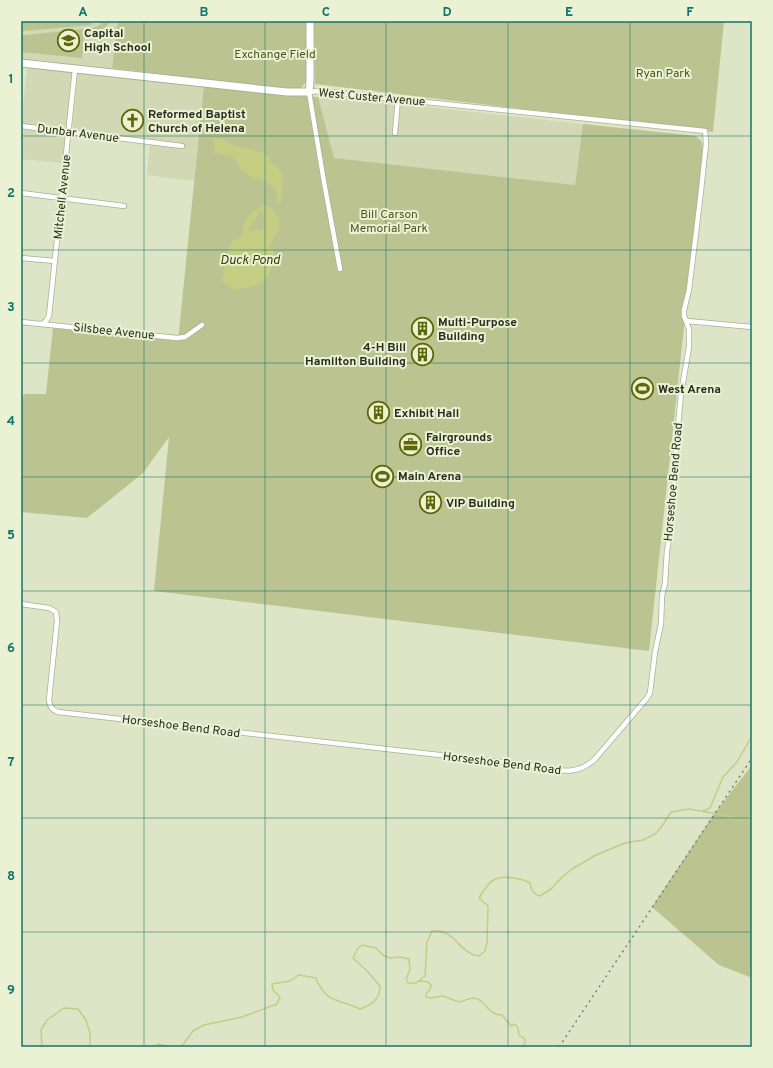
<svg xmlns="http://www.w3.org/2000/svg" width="773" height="1068" viewBox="0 0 773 1068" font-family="Overpass,sans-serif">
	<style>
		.built { fill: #d2d8b4 }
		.green { fill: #bbc390 }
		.water { fill: #c3ce82; fill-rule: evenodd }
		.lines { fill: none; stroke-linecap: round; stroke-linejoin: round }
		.stream { stroke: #c3ce82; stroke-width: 1.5 }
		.street-casing { stroke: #abb094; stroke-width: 6 }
		.secondary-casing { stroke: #abb094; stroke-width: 9 }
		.street { stroke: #fff; stroke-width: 4.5 }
		.secondary { stroke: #fff; stroke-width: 7 }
		.rail { stroke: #7c806b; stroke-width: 1.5; stroke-dasharray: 2 4; stroke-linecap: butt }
		.grid { fill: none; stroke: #0f766e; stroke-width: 1; stroke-opacity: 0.55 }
		.labels { text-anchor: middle; stroke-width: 4; stroke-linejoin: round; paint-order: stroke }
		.poi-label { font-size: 12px; font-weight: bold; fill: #2a2c20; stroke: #ebf1d3; text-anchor: start }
		.park-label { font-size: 12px; fill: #4e551e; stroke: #ebf1d3 }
		.street-label { font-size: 12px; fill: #2a2c20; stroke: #ebf1d3 }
		.water-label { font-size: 13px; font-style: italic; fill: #393f02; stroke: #ebf1d3 }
		.neatline { fill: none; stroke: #0f766e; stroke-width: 1.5 }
		.grid-label { font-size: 13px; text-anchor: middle; font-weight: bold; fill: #0f766e }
	</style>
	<rect width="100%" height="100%" fill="#dee4c6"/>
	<!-- built -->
	<g class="built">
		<path d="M21 21H118L112 68 21 58Z"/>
		<path d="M27 68 71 71 73 74 66 129 21 123Z"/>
		<path d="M78 71 204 85 194 181 147 175 150 142 72 133Z"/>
		<path d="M319 95 583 124 575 185 333 158 318 97Z"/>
		<path d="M24 129 66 135 63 163 21 159Z"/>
	</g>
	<!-- green -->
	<g class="green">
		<path d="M22 21H91L92 25 23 31Z"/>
		<path d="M103 21H110C103 34 90 34 77 36L84 35 82 58 21 52V35H27L93 28 100 25Z"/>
		<path d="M118 21H307L308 77 306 82 301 88 288 89 112 68Z"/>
		<path d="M314 21H724L713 132 315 84Z"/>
		<path d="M204 85 298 96 318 97 334 158 575 185 583 124 696 136 702 142 703 151 649 651 154 591 169 437 143 473 87 518 21 512V396L26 394H46L53 328 178 341Z"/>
		<path d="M752 765V978L719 965 652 907 714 814Z"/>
	</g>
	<!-- water -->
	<g class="water">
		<path d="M213 138 222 139 235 146 264 152 270 159 271 163C287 169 283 189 281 202L280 204 277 202 275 188C266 180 253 180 243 171 239 168 236 160 232 156L214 153Z"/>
		<path d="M265 205H268C284 218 282 230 269 245 280 254 272 272 264 281 260 285 240 290 234 289 230 288 225 283 222 280L229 247 232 241 241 237C243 233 242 231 243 227 245 216 255 208 265 205ZM261 210 262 211 265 220 263 229 248 231C249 225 252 224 255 219 258 216 258 213 261 210Z"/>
	</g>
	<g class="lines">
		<!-- stream -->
		<g class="stream">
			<path d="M703 811 710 808 723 777 737 762 752 736"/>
			<path d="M419 981C429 981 436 984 426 994V997L430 998 443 996 459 1002C464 1002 469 997 474 998 484 998 487 1015 502 1015L511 1026 515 1024 518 1028 519 1035 525 1039V1043L522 1047"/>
			<path d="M42 1047 41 1030 47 1020 64 1008 78 1009 86 1020 90 1033V1047"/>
			<path d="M155 1047 158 1044 170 1047"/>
			<path d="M179 1047 182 1046 193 1031 204 1025 242 1017 277 1004 280 997 273 990 272 984 290 981 299 975 316 978C326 1004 339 999 360 1009 372 1005 380 999 380 986L368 972 353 958 357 949 362 945 376 948 383 955 390 958 400 957 409 959 410 970 406 979 408 983H416L425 976 427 942 432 931C455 928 459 954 479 956L485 951 487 943 488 906 479 898C489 881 494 875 514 878 520 879 525 880 530 883 531 890 533 894 540 896L551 889 562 877 572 869 596 855 625 843 643 840 655 834 660 829 671 812 689 809 724 815 741 821 752 816"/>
		</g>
		<defs>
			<g id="street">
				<path d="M21 126 182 146"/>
				<path d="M395 133 398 99"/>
				<path d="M21 193 124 206"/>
				<path d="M21 258 55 261"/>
				<path d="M687 321 752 327"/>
				<path d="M21 322 177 338 185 337 202 325"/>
				<path d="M42 324 46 321 49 316 75 69"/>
				<path d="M21 604 49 608 56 612 57 621 49 700C50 707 52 710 58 712L537 766C559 771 577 776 595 759L647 698 650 693 655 652 661 624 662 596 665 583 667 551 671 528 676 448 681 394 689 347V329L684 316V310L689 290 700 200 706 144 705 131 319 91 309 92 324 182 340 269"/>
			</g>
			<path id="secondary" d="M21 63 287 92H309L310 81V21"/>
		</defs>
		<!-- street casing -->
		<use href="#street" class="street-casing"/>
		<!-- secondary casing -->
		<use href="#secondary" class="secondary-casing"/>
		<!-- street -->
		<use href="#street" class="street"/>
		<!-- secondary -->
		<use href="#secondary" class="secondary"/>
		<!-- rail -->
		<path class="rail" d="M559 1047 752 758"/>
	</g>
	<!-- grid -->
	<path class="grid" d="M144 21V1047M265 21V1047M386 21V1047M508 21V1047M630 21V1047M21 136H752M21 250H752M21 363H752M21 477H752M21 591H752M21 705H752M21 818H752M21 932H752"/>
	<!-- icons -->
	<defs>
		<symbol id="school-ring" viewBox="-11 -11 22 22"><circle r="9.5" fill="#ebf1d3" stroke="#5d6608" stroke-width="1.5"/><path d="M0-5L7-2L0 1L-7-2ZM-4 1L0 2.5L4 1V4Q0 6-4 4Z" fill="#5d6608"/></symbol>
		<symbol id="church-ring" viewBox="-11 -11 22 22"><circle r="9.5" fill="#ebf1d3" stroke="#5d6608" stroke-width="1.5"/><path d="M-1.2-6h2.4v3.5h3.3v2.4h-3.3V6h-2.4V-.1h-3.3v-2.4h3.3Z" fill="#5d6608"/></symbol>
		<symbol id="building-ring" viewBox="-11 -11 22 22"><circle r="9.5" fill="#ebf1d3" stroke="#5d6608" stroke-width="1.5"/><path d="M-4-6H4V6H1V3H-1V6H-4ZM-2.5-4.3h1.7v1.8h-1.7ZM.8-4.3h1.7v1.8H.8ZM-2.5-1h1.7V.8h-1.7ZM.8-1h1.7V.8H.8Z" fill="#5d6608"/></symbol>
		<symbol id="stadium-ring" viewBox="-11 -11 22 22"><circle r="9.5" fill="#ebf1d3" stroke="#5d6608" stroke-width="1.5"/><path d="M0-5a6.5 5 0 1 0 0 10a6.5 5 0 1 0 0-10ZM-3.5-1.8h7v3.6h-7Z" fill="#5d6608"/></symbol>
		<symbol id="office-ring" viewBox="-11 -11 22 22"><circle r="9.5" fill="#ebf1d3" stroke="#5d6608" stroke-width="1.5"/><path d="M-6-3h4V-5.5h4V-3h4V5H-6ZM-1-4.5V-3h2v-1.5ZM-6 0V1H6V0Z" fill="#5d6608"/></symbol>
	</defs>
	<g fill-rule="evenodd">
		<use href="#school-ring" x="56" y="28" width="25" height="25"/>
		<use href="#church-ring" x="120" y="108" width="25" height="25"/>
		<use href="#building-ring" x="410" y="316" width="25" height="25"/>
		<use href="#building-ring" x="410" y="342" width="25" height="25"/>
		<use href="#stadium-ring" x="630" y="376" width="25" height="25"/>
		<use href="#building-ring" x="366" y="400" width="25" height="25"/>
		<use href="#office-ring" x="398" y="432" width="25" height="25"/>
		<use href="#stadium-ring" x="370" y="464" width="25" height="25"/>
		<use href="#building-ring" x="418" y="490" width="25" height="25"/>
	</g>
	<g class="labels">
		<!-- poi labels -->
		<g class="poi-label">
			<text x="84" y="37">Capital<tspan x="84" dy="14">High School</tspan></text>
			<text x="148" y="118">Reformed Baptist<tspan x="148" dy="14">Church of Helena</tspan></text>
			<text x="438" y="326">Multi-Purpose<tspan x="438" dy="14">Building</tspan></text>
			<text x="406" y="351" text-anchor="end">4-H Bill<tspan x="406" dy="14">Hamilton Building</tspan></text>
			<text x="658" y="393">West Arena</text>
			<text x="394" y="417">Exhibit Hall</text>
			<text x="426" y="441">Fairgrounds<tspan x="426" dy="14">Office</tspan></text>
			<text x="398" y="480">Main Arena</text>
			<text x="446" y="507">VIP Building</text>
		</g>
		<!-- park labels -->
		<g class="park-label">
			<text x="275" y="58">Exchange Field</text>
			<text x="663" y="77">Ryan Park</text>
			<text x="389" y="218">Bill Carson<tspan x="389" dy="14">Memorial Park</tspan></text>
		</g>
		<!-- street labels -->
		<g class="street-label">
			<text transform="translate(372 97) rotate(5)" y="4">West Custer Avenue</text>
			<text transform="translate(78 133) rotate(7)" y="4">Dunbar Avenue</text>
			<text transform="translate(62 197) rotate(-84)" y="4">Mitchell Avenue</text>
			<text transform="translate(114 331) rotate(6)" y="4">Silsbee Avenue</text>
			<text transform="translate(673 482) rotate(-85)" y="4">Horseshoe Bend Road</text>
			<text transform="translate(181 726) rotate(7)" y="4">Horseshoe Bend Road</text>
			<text transform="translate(502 763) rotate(7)" y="4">Horseshoe Bend Road</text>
		</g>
		<!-- water labels -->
		<g class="water-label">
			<text x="250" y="264">Duck Pond</text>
		</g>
	</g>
	<!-- border -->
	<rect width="773" height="1068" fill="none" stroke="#ebf1d3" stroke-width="44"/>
	<rect x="22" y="22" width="729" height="1024" class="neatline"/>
	<g class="grid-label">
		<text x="83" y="16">A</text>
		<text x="204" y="16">B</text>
		<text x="326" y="16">C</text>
		<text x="447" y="16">D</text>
		<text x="569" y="16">E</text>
		<text x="690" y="16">F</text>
		<text x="11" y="83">1</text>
		<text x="11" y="197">2</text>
		<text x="11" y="311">3</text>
		<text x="11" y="425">4</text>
		<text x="11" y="539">5</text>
		<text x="11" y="652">6</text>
		<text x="11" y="766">7</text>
		<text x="11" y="880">8</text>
		<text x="11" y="994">9</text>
	</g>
</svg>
